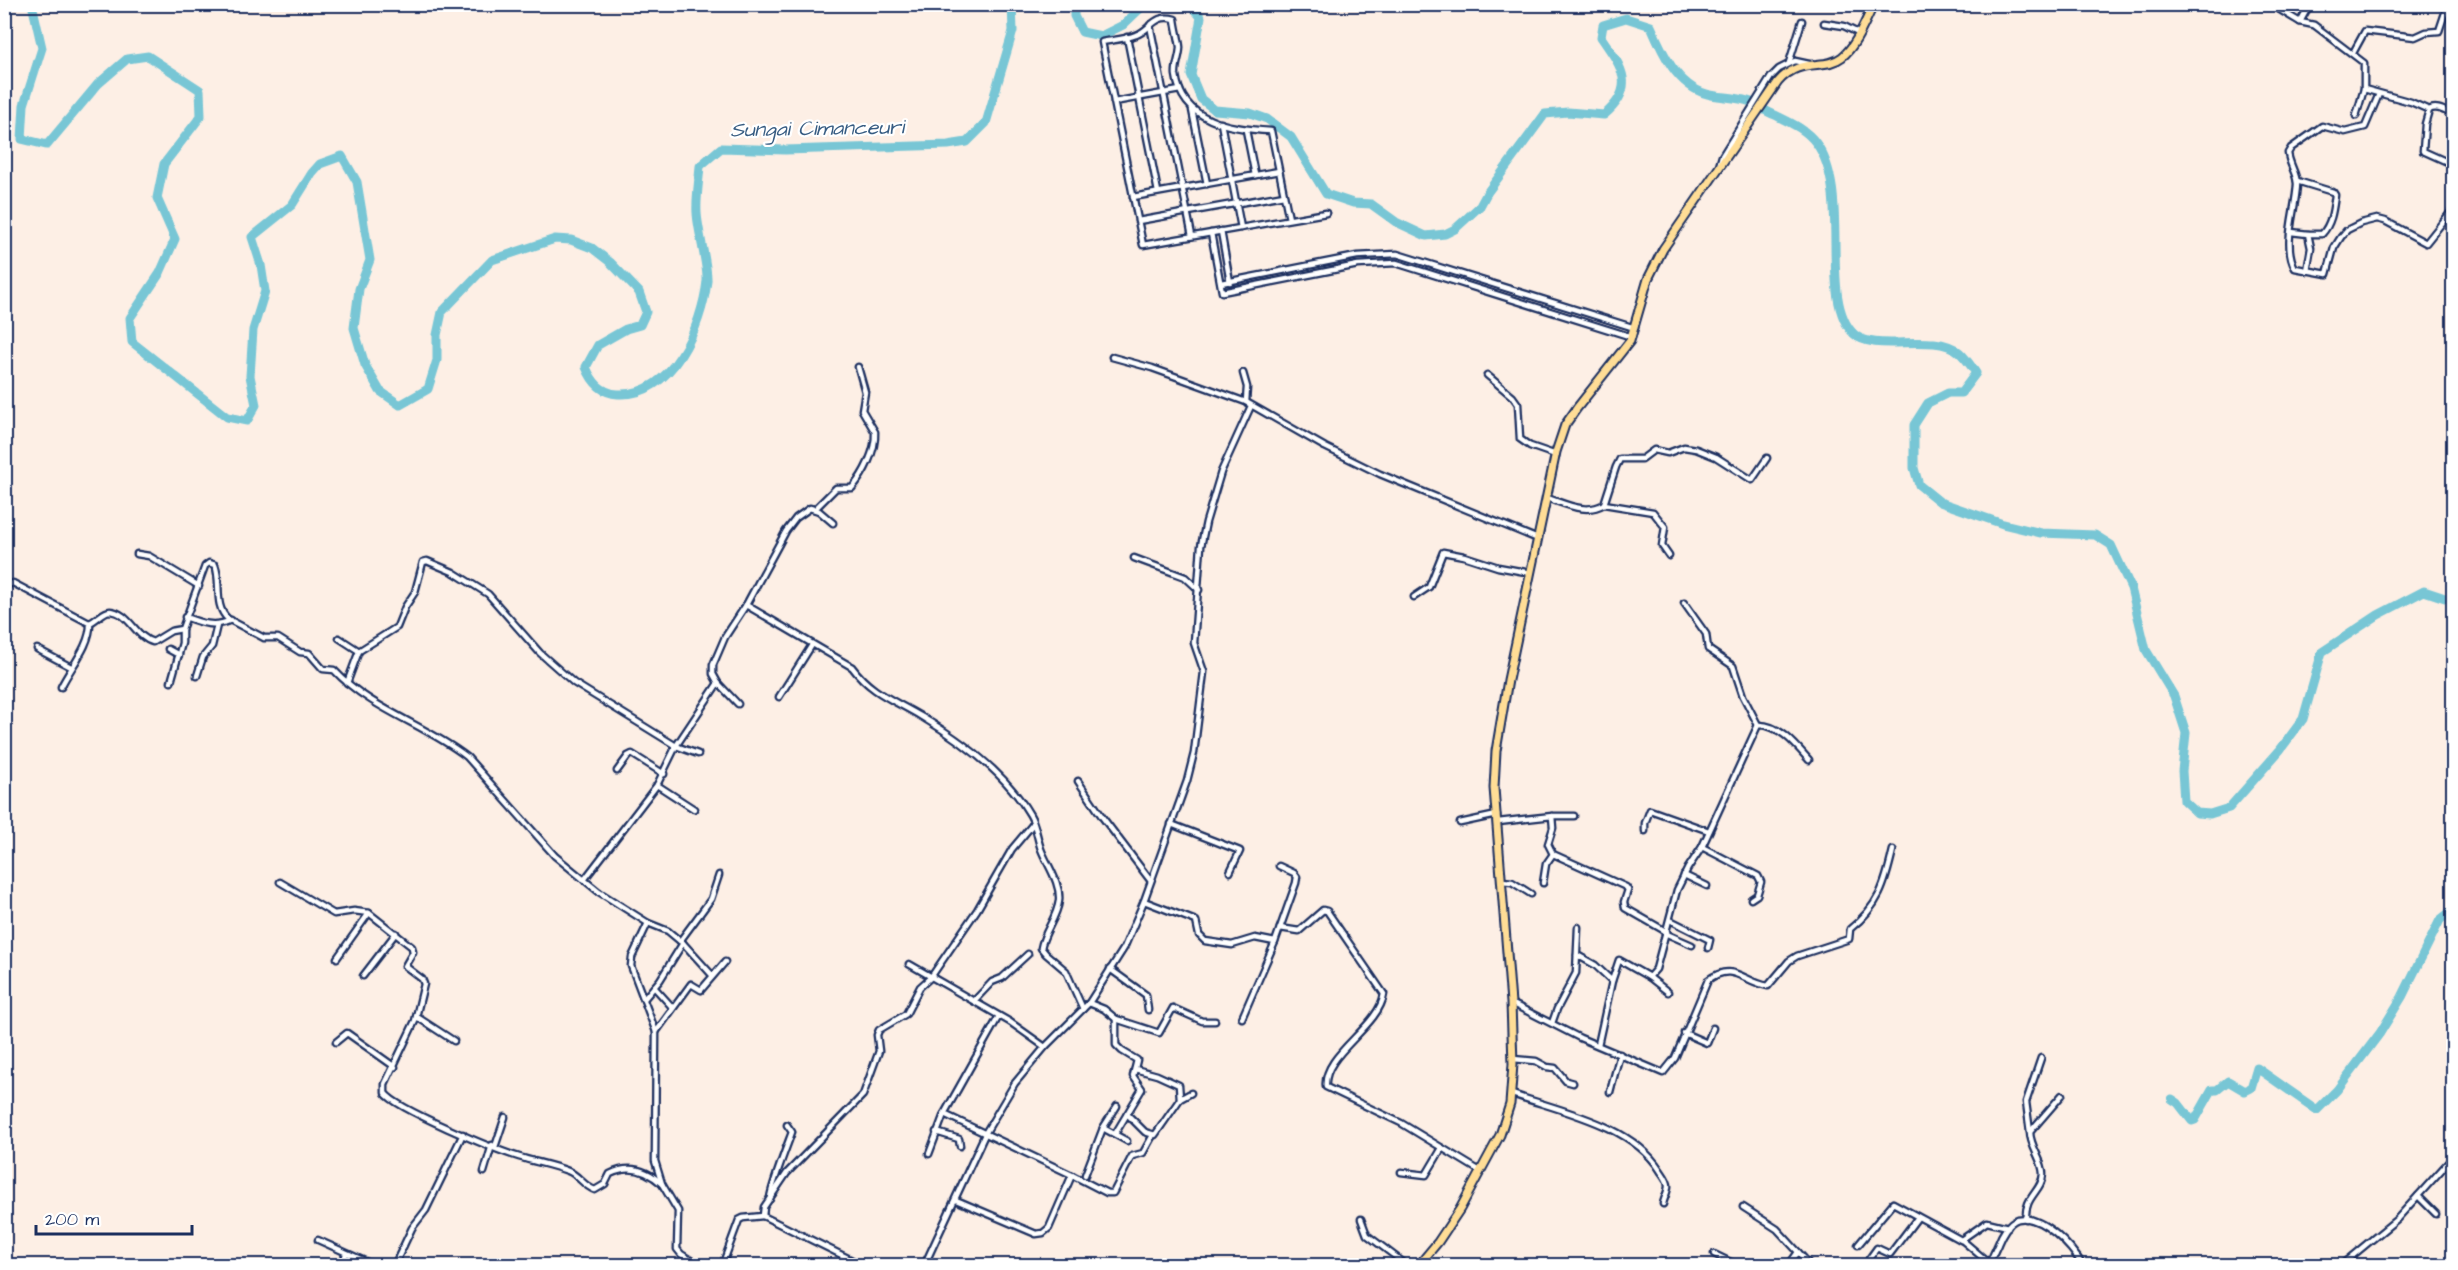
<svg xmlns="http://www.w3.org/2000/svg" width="2458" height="1270" viewBox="0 0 2458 1270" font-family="'Architects Daughter',sans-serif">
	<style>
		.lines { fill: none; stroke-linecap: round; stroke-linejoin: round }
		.river { stroke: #78c6d5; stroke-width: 9 }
		.street-casing { stroke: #1b2f5e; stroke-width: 9 }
		.primary-casing { stroke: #1b2f5e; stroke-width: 11 }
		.street { stroke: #fff; stroke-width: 4.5 }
		.primary { stroke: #ffdd96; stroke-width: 7 }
		.labels { text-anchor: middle; stroke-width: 4.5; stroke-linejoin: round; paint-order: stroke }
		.water-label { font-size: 21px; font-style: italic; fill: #375c82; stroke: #fff }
	</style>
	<rect width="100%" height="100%" fill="#fdefe5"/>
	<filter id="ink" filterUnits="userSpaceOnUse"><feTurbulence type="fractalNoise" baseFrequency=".0167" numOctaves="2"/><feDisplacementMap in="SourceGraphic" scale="12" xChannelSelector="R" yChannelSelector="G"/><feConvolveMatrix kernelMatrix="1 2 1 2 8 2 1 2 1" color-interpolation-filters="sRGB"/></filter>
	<g filter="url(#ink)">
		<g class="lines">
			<!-- river -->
			<g class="river">
				<path d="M32 4 42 48 24 105 22 139 47 145 98 84 127 59 148 56 200 90 201 116 164 164 157 198 175 239 160 273 130 318 132 342 227 417 247 421 256 405 250 376 253 330 265 291 261 265 252 237 292 205 312 173 320 164 342 156 357 182 370 260 359 289 354 328 365 365 380 391 400 405 428 389 437 360V335L442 312 492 260 555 239 571 240 592 248 610 262 639 292 646 312 640 325 626 329 598 345 586 367C592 382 601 393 618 394 672 397 702 326 707 281 708 265 698 232 697 213 696 198 699 181 700 166L721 148 785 150 948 145 967 142 986 123 1013 31 1012 4"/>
				<path d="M1074 4V16L1082 32 1101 36 1123 25 1145 4"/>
				<path d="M1189 4 1201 17 1191 75 1201 99 1215 110 1250 113 1267 119 1291 137 1326 194 1353 203 1371 204 1396 222 1426 236 1445 234 1455 229 1480 206 1487 193 1545 114 1568 112 1604 115C1638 87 1621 66 1601 37L1603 25 1626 18 1651 26C1662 52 1677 86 1707 94 1721 98 1736 96 1751 102 1759 106 1766 112 1775 115 1789 122 1806 129 1816 143 1853 193 1817 299 1854 334 1875 354 1933 331 1959 352 1966 358 1971 366 1976 373L1961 393H1948L1928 403 1914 425V468L1919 485 1940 502 2003 524 2041 533 2095 535 2111 545 2131 588 2146 650 2174 696 2186 733 2182 771 2184 801 2197 813 2210 814 2229 808 2280 750 2303 719 2322 652 2378 615 2424 591 2454 601"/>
				<path d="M2172 1099 2178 1103 2192 1121 2195 1120 2212 1090H2217L2228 1081 2245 1091 2251 1088 2257 1068 2317 1110 2337 1090 2380 1033 2402 997 2440 920 2454 909"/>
			</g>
			<defs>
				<g id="street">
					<path d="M2270 4 2300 22 2314 25 2364 63V89L2411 102 2429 110 2425 124 2423 151 2454 165"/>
					<path d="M2300 22 2310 4"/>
					<path d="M1824 23 1844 26 1858 33"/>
					<path d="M1150 25 1192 236"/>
					<path d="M1127 37 1158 192"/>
					<path d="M2353 53 2365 31 2415 37 2426 32 2439 31 2445 13 2454 14"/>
					<path d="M1789 63 1802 21"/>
					<path d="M2379 94 2365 127 2345 132 2322 126 2291 148 2288 153C2289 164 2297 174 2297 184 2296 210 2282 244 2295 268L2327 274 2334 248 2341 237 2347 230 2361 223 2377 219 2385 221 2426 243 2454 208"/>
					<path d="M1114 102 1180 90"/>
					<path d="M1192 110 1207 184"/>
					<path d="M2429 110C2437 105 2446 112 2454 115"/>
					<path d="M2356 116 2364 89"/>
					<path d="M1221 123 1241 228"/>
					<path d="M1246 130 1255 175"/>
					<path d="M1719 166 1722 156 1771 77 1779 69 1795 61 1809 64"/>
					<path d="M2297 181 2333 192 2335 195C2333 209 2332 223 2322 234H2308"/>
					<path d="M1133 197 1279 171"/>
					<path d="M1289 219 1271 131C1231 129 1182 122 1176 75 1175 65 1180 57 1180 47 1179 38 1176 28 1175 19 1154 13 1151 30 1136 35 1126 39 1113 40 1102 42L1143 245C1204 234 1265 224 1326 213"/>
					<path d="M1138 221 1284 195"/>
					<path d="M1221 231 1230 282"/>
					<path d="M2291 232 2308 234 2311 248 2307 271"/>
					<path d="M1211 233 1222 292 1358 265 1396 263 1632 337"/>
					<path d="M1221 283 1357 256 1397 254 1635 328"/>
					<path d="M1112 357 1152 368 1246 402 1325 447 1380 474 1538 539"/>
					<path d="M1243 373 1247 387 1246 402"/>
					<path d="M1487 375 1513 397 1518 404 1520 439 1530 446 1556 455"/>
					<path d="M1547 498C1566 504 1586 515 1604 504L1616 467 1620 459H1642L1654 450 1668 453 1684 447 1696 449 1716 457 1752 480 1767 458"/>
					<path d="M1604 504 1653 512 1665 527 1662 546 1669 556"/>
					<path d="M815 509 836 488H852C864 474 876 451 875 432L862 410 865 392 858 367"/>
					<path d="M137 554 149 556 199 586"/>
					<path d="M1134 558 1185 577 1199 590"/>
					<path d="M4 587 13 583 89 623C96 621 103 611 110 611 129 612 136 638 153 642L171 631 182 629 205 566 209 563 215 565C222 582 213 606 228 619L264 638H278L300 652 309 653 323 669 334 670C371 710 425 724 467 757L555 856 599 892 648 923 668 931 680 941"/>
					<path d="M1414 597 1429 587 1443 552 1464 556 1498 567 1531 573"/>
					<path d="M1684 603 1706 634 1708 649 1733 666 1743 696 1758 725"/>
					<path d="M746 605 852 667C872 694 894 700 922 717 962 741 1006 773 1030 815 1036 825 1037 838 1041 849 1047 865 1061 883 1059 901 1057 918 1044 931 1041 948L1046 954 1066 971 1083 1009"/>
					<path d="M185 617C201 623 214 628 231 620"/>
					<path d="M339 638 359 651 347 683"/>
					<path d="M37 649 71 667"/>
					<path d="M168 649 179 655"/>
					<path d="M359 651 397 627 405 607 415 592 423 562 427 561 453 572 488 594 540 653 574 683 676 746 698 754"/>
					<path d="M197 676 203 657 212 646 217 625"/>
					<path d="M171 682 182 643V629"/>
					<path d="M718 683 713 674V665L725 637 746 605 786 531 796 518 810 508 819 511 833 523"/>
					<path d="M61 687C70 668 91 645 90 623"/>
					<path d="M779 697 812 645"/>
					<path d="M617 771 628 756 632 754 664 774"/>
					<path d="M1078 781 1103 818 1150 880"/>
					<path d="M657 785 694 809"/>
					<path d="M1552 816H1574"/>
					<path d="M1498 822 1552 816 1553 828 1548 844 1553 854 1626 887 1628 890 1624 902 1625 908 1667 932"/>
					<path d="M1460 823 1497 815"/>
					<path d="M1171 824 1240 851 1230 872"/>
					<path d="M1645 831V823L1650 810 1709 831"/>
					<path d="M1702 847 1758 876 1761 882 1757 895 1751 899"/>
					<path d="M1684 875 1707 886"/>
					<path d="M584 880 657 785 676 746 718 683 738 704"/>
					<path d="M1502 881 1512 882 1531 894"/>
					<path d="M280 882 334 914 354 911 369 913 412 947 413 952 405 966 422 979 424 984 415 1021 385 1084V1093C396 1109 496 1150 519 1157 535 1162 552 1165 568 1171 579 1175 583 1186 595 1190L605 1184 610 1174C630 1164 647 1170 662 1184"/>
					<path d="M1543 883 1546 864 1553 854"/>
					<path d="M1144 901 1196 921 1199 935 1205 941 1232 945 1255 938 1275 942"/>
					<path d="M1670 920 1710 940 1708 948"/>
					<path d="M648 923 632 957 631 966 656 1032 655 1161 662 1184 678 1211 677 1249 681 1254 700 1266"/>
					<path d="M1280 928 1299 931 1323 910 1327 911 1384 994C1379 1028 1322 1054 1326 1087L1401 1123 1480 1171"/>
					<path d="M1667 934 1692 945"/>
					<path d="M683 943 712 975"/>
					<path d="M1577 955 1595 965 1612 981"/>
					<path d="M337 958 369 913"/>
					<path d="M909 964 1010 1022 1045 1047"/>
					<path d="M1110 969 1146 995 1148 1010"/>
					<path d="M363 976 396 933"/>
					<path d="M1649 977 1668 992"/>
					<path d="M654 987 673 1008"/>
					<path d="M644 999 660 980 683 943 680 941 711 899 719 875"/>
					<path d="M974 1001 992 982 1002 978 1028 954"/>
					<path d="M1089 1003 1104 1009 1116 1019 1159 1033 1173 1008 1202 1021H1215"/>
					<path d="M1511 1003 1580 1038 1663 1073 1675 1058 1708 980C1733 961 1743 982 1768 986L1789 961 1797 956 1849 939 1850 929C1879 906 1885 885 1893 850"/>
					<path d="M999 1016 944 1114 1072 1175"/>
					<path d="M417 1017 454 1041"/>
					<path d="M1242 1018 1275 942 1296 883 1297 877 1294 873 1279 866"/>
					<path d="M1116 1019V1045L1122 1051 1137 1060 1133 1076 1142 1089 1127 1114 1145 1132 1155 1135 1180 1099"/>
					<path d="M1552 1023 1557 1009 1576 973 1578 927"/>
					<path d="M656 1032 691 984 701 990 725 962"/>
					<path d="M1684 1033 1707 1043 1713 1028"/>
					<path d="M336 1042 347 1033 395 1067"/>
					<path d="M1598 1045 1612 981 1619 960 1649 977 1656 969 1677 890 1688 868 1702 847 1758 725C1779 724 1796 745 1809 760"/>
					<path d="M1513 1059 1536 1061 1547 1067 1555 1068 1566 1081 1573 1083"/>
					<path d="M1135 1069 1157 1075 1179 1085 1180 1099 1191 1093"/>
					<path d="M1610 1092 1620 1054"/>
					<path d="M1512 1094C1560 1111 1631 1124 1660 1170 1663 1175 1668 1180 1668 1186 1668 1192 1664 1198 1663 1204"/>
					<path d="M1103 1128 1127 1141"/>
					<path d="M936 1132 959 1139 960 1146"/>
					<path d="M2030 1132 2026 1102 2041 1058"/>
					<path d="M1115 1134 1127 1114"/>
					<path d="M495 1147 505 1117"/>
					<path d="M929 1154 944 1114"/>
					<path d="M484 1172 492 1145"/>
					<path d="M1401 1172 1426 1175 1442 1148"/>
					<path d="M1085 1175 1103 1128 1117 1106"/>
					<path d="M2418 1196 2436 1214"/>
					<path d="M770 1199C769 1192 788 1143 792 1132L787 1125"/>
					<path d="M956 1200 1036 1234 1043 1233 1049 1228 1072 1175 1107 1193H1113L1132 1156 1143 1153 1153 1135"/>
					<path d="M1743 1207 1777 1229 1811 1266"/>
					<path d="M763 1216 864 1266"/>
					<path d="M1361 1219 1367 1235 1408 1266"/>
					<path d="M2026 1219C2024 1196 2042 1192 2043 1174 2043 1160 2030 1147 2030 1132L2062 1095"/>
					<path d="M318 1240 376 1266"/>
					<path d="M1962 1240 1989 1263"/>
					<path d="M1858 1245 1893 1203 1961 1240 1987 1222 2008 1227"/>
					<path d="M1714 1254 1739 1266"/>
					<path d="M1869 1259 1877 1248 1890 1254 1918 1217"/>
					<path d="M341 1266 346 1254"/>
					<path d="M394 1266 412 1228 426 1210 463 1134"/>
					<path d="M722 1266 739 1220 743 1218 763 1216 764 1207 787 1173 863 1095 879 1051 877 1035 879 1030 906 1014 920 987 931 977 977 910 1012 849 1033 824"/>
					<path d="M924 1266 986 1132 1015 1083 1045 1047 1089 1003 1124 948 1144 901 1187 781 1194 753 1204 672 1194 643 1201 546 1206 522 1221 472 1251 406"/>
					<path d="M1788 1266 1798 1252"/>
					<path d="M1989 1266C1991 1258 1995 1251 1998 1244 2001 1236 2008 1222 2018 1219 2042 1214 2072 1247 2083 1266"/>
					<path d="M2340 1266 2397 1219 2454 1156"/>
				</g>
				<path id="primary" d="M1418 1266 1438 1242 1460 1209 1500 1135 1510 1104 1513 1064 1511 1003 1494 788 1496 751 1508 680 1556 452 1565 425 1577 408 1630 341 1648 279 1663 249 1778 82C1800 56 1824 71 1842 57 1857 45 1865 21 1874 4"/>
			</defs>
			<!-- street casing -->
			<use href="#street" class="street-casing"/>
			<!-- primary casing -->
			<use href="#primary" class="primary-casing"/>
			<!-- street -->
			<use href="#street" class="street"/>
			<!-- primary -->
			<use href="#primary" class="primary"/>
		</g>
	</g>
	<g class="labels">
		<!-- water labels -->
		<g class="water-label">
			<text transform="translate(817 128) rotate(-1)" y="7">Sungai Cimanceuri</text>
		</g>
	</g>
	<!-- margin -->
	<rect width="2458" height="1270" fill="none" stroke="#fff" stroke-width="24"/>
	<rect x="12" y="12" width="2434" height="1246" fill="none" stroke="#1b2f5e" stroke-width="2" filter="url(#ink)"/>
	<!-- scale -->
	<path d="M36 1225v9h156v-9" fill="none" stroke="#1b2f5e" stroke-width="3"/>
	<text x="45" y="1225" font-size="18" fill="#1b2f5e" stroke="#ffffff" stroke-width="4.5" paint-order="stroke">200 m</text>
</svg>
